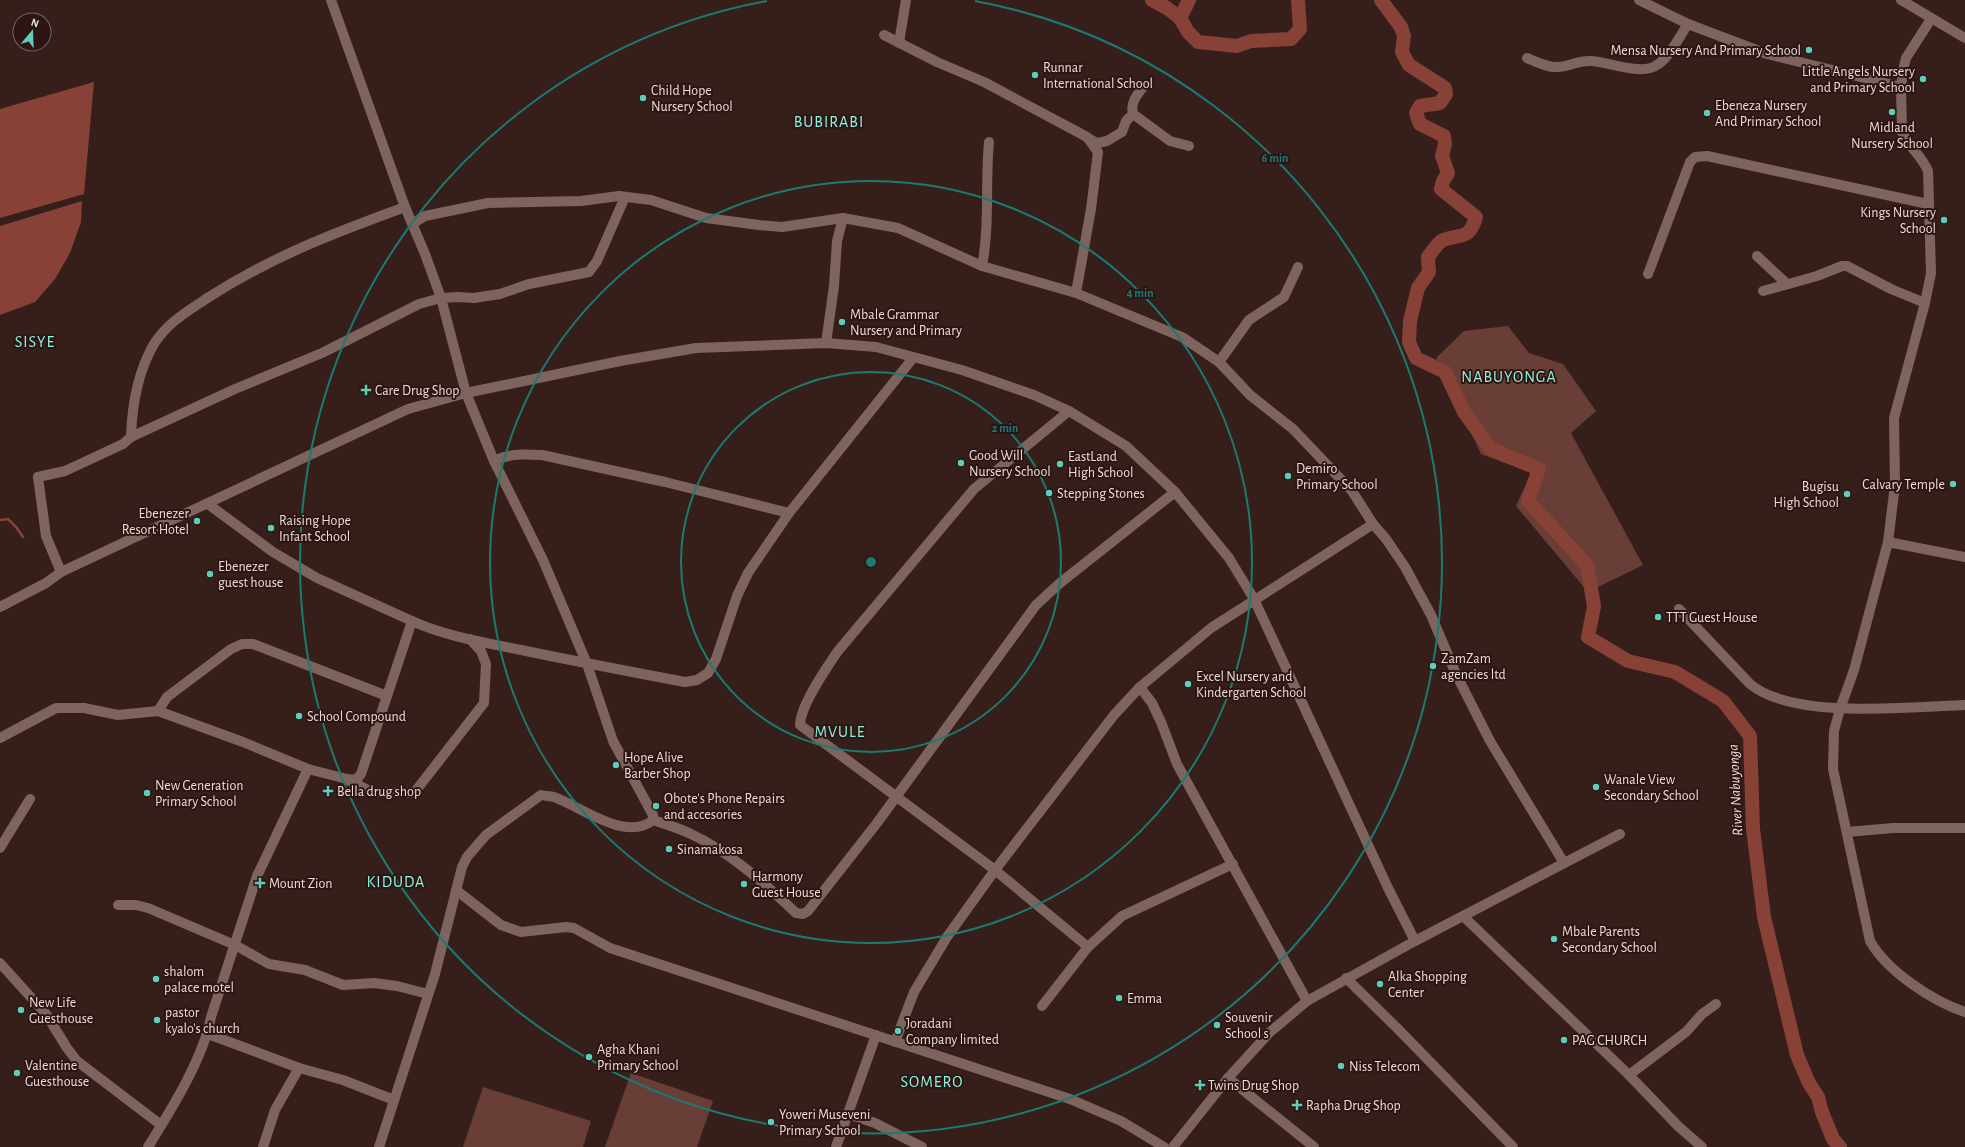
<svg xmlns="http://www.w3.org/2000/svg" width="1965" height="1147" viewBox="0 0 1965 1147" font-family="'Alegreya Sans',sans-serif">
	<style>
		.green { fill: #683e37 }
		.water { fill: #874137 }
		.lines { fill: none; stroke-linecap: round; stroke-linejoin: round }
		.stream { stroke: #874137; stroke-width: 2.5 }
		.river { stroke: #874137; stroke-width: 14 }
		.minor { stroke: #7f635e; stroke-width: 10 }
		.ring { fill: none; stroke: #1a7b73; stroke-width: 2 }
		.poi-dot { fill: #5dceb9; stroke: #2c1512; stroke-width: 1.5 }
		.labels { text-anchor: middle; stroke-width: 4; stroke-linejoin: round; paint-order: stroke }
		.poi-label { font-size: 14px; fill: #eddcd9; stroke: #2c1512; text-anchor: start }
		.water-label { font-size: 15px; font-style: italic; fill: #f5dfdb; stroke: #2c1512 }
		.quarter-label { font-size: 16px; letter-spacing: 1px; fill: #8ef4e0; stroke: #2c1512 }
		.centre { fill: #1a7b73; stroke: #2c1512; stroke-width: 2 }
		.ring-label { font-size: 12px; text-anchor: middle; font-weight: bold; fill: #1a7b73; stroke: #2c1512; stroke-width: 4; stroke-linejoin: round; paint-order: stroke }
	</style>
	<rect width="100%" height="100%" fill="#361f1b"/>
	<!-- green -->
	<g class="green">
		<path d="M1508 326 1529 353 1563 364 1596 411 1571 433 1643 565 1588 592 1516 506 1531 473 1481 454 1436 358 1464 331Z"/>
		<path d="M631 1073 713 1101 697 1147H605Z"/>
		<path d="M483 1087 591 1121 583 1147H463Z"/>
	</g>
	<!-- water -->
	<g class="water">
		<path d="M94 82 84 194 0 218V109Z"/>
		<path d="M82 201 81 222 70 253 55 279 35 302 0 315V226Z"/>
	</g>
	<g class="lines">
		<!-- stream -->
		<path class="stream" d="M0 520 8 519 16 527 23 537"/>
		<!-- river -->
		<g class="river">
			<path d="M1152 0 1167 8 1180 18"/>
			<path d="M1189 0 1180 18 1188 32 1198 42 1237 46 1251 41 1291 39 1300 29 1298 0"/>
			<path d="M1381 0 1401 27 1404 36 1402 52 1409 65 1445 88 1446 94 1440 103 1420 106 1416 113 1420 124 1444 136 1445 144 1442 156 1448 173 1443 181 1441 189 1476 217C1469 241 1461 233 1443 240 1437 243 1432 252 1428 257L1429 272 1418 288 1410 321 1409 342 1416 358 1445 372 1464 412 1491 449 1539 469 1528 501 1587 565 1594 606 1588 637 1628 661 1675 672 1723 701 1750 736 1753 829 1764 917 1797 1055 1809 1083 1818 1097 1822 1112 1833 1139 1840 1147"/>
		</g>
		<!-- minor -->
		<g class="minor">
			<path d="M331 0 405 207 425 254 441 298 466 393 494 461 543 560 587 664 613 741 653 815V820C626 843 578 805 554 797 550 796 545 796 541 795L486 835 467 857 462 867 435 974 379 1147"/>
			<path d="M1639 0 1688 24 1767 54 1901 87"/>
			<path d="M1901 0 1965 38"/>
			<path d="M1931 19 1906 58 1904 66 1901 87 1902 132C1908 146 1922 156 1928 171L1931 273 1925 303 1894 418 1895 485 1888 542 1854 670 1840 709 1834 731 1833 769 1870 941C1887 971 1932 1001 1965 1012"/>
			<path d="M884 35 937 62 984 82 1087 137 1098 152 1091 209 1076 293"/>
			<path d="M899 43 906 0"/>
			<path d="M1527 58C1537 62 1548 68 1559 67 1570 66 1580 60 1591 61 1609 62 1642 76 1657 65 1670 57 1679 37 1688 24"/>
			<path d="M1133 114 1170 141 1189 146"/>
			<path d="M1088 138 1097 143 1107 141 1122 132 1126 121 1133 114C1130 103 1137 95 1143 87"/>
			<path d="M412 224 425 216 488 203 581 201 619 196 651 200 706 218 759 225 782 227 843 218"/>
			<path d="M1757 256 1787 284"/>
			<path d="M982 266C990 225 985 184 989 142"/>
			<path d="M1648 274 1690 162 1695 157 1707 156 1928 204"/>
			<path d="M1763 291 1817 276 1842 266H1847L1891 289 1925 303"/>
			<path d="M826 343 834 286 837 241 843 218 898 228 982 266 1076 293 1182 337 1219 362 1250 395 1293 429 1352 491 1373 524 1386 539 1405 567 1431 615 1456 674 1490 741 1564 863"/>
			<path d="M1219 362 1249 320 1284 297 1298 267"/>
			<path d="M1069 411 974 489 838 651C827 667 800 706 800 725L995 870 1088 947"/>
			<path d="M131 437 235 389 322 353 419 304 441 298 458 297 474 298 500 294 529 284 589 272 597 261 625 197"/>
			<path d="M494 461C510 453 524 454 542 455L665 482 789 513"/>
			<path d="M208 504 273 552 317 578 412 621"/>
			<path d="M1888 542 1965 557"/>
			<path d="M61 572 46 536 38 477 65 471 123 444 131 437C132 405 137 373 154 344 168 322 188 311 209 297 273 256 334 233 405 207"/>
			<path d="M0 607 46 583 61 572 408 409 466 393 620 361 696 348 826 343 876 347 962 370 1034 395 1069 411 1126 446 1175 492 1229 558 1254 599 1388 888 1415 941"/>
			<path d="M1679 609 1750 684C1793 720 1911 707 1965 705"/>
			<path d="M1140 687 1152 703 1161 722 1177 764 1307 1001"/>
			<path d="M158 711 167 697 231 649 242 644H253L387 696"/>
			<path d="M0 738 56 708H84L118 715 158 711 243 742 308 769 347 779 356 780 361 774 412 621C447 637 488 643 526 651 579 662 632 672 685 682L697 680 708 673 716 659 737 596 748 573 789 513 913 358"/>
			<path d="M348 780 372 792 414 793 484 703 486 664 481 651 470 639"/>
			<path d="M653 820C665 824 679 828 691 834 730 852 764 883 796 913L803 914 808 911 877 823 1036 605 1060 583 1175 492"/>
			<path d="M1847 832 1893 828H1965"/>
			<path d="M0 848 30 799"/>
			<path d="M456 890 501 925 521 932 566 927 574 928 610 948 1070 1099 1121 1121 1164 1147"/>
			<path d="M118 905H136L148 908 235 945 269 964 305 970 343 985 374 983 397 986 428 994"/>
			<path d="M1464 917 1629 1075 1678 1126 1702 1147"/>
			<path d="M0 963 46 1014 67 1048 77 1061 161 1125"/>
			<path d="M1346 978 1398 1029 1513 1147"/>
			<path d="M1042 1006 1088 947 1122 916 1233 864"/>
			<path d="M208 1034 299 1068 343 1080 394 1100"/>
			<path d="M895 1042 914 992 947 937 995 870 1114 715 1140 687 1211 628 1373 524"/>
			<path d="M1629 1075 1686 1032 1702 1014 1716 1004"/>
			<path d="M1228 1078 1314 1147"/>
			<path d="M848 1114 875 1123 922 1147"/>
			<path d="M148 1147C171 1110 203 1059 211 1017L257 876 308 769"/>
			<path d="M263 1147 275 1110 299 1068"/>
			<path d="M836 1147 876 1035"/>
			<path d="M1173 1147 1228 1078 1269 1033 1307 1001 1415 941 1620 834"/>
		</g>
	</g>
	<!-- distance rings -->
	<g class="ring">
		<circle cx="871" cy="562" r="190"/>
		<circle cx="871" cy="562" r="381"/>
		<path d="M975 1A571 571 0 1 1 767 1"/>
	</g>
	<!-- markers -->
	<g class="poi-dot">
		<circle cx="1809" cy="50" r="4"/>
		<circle cx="1035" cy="75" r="4"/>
		<circle cx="1923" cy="79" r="4"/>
		<circle cx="643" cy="98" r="4"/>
		<circle cx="1892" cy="112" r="4"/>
		<circle cx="1707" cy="113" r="4"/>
		<circle cx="1944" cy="220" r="4"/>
		<circle cx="842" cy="322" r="4"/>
		<path d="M364 384h4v4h4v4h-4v4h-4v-4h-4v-4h4z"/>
		<circle cx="961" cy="463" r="4"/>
		<circle cx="1060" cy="464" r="4"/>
		<circle cx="1288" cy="476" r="4"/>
		<circle cx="1953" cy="484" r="4"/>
		<circle cx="1049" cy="493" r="4"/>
		<circle cx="1847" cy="494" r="4"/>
		<circle cx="197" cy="521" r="4"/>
		<circle cx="271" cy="528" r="4"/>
		<circle cx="210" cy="574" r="4"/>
		<circle cx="1658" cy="617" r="4"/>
		<circle cx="1433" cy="666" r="4"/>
		<circle cx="1188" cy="684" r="4"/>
		<circle cx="299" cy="716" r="4"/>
		<circle cx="616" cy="765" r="4"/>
		<circle cx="1596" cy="787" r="4"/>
		<path d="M326 785h4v4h4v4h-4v4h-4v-4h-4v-4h4z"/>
		<circle cx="147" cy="793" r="4"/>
		<circle cx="656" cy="806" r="4"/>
		<circle cx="669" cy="849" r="4"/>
		<path d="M258 877h4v4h4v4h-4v4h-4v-4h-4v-4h4z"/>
		<circle cx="744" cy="884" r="4"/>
		<circle cx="1554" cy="939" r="4"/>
		<circle cx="156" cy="979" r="4"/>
		<circle cx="1380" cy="984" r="4"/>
		<circle cx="1119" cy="998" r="4"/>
		<circle cx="21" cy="1010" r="4"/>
		<circle cx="157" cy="1020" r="4"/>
		<circle cx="1217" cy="1025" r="4"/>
		<circle cx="898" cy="1031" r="4"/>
		<circle cx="1564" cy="1040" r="4"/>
		<circle cx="589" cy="1057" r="4"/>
		<circle cx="1341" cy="1066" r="4"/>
		<circle cx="17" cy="1073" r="4"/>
		<path d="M1198 1079h4v4h4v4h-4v4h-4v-4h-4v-4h4z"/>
		<path d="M1295 1099h4v4h4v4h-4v4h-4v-4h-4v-4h4z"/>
		<circle cx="771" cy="1122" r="4"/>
	</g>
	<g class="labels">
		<!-- poi labels -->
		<g class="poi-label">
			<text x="1801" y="55" text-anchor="end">Mensa Nursery And Primary School</text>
			<text x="1043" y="72">Runnar<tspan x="1043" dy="16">International School</tspan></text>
			<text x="1915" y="76" text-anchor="end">Little Angels Nursery<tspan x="1915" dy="16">and Primary School</tspan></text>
			<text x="651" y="95">Child Hope<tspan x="651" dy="16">Nursery School</tspan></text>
			<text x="1715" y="110">Ebeneza Nursery<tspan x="1715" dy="16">And Primary School</tspan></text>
			<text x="1892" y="132" text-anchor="middle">Midland<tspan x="1892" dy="16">Nursery School</tspan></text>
			<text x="1936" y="217" text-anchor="end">Kings Nursery<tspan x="1936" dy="16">School</tspan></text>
			<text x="850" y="319">Mbale Grammar<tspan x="850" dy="16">Nursery and Primary</tspan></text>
			<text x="375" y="395">Care Drug Shop</text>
			<text x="969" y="460">Good Will<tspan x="969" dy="16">Nursery School</tspan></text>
			<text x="1068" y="461">EastLand<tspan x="1068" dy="16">High School</tspan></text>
			<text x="1296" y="473">Demiro<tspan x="1296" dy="16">Primary School</tspan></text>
			<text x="1945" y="489" text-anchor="end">Calvary Temple</text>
			<text x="1839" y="491" text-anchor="end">Bugisu<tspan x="1839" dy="16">High School</tspan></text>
			<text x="1057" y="498">Stepping Stones</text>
			<text x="189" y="518" text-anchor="end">Ebenezer<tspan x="189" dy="16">Resort Hotel</tspan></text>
			<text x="279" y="525">Raising Hope<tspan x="279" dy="16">Infant School</tspan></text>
			<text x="218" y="571">Ebenezer<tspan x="218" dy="16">guest house</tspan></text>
			<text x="1666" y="622">TTT Guest House</text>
			<text x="1441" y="663">ZamZam<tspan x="1441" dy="16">agencies ltd</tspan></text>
			<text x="1196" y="681">Excel Nursery and<tspan x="1196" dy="16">Kindergarten School</tspan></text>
			<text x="307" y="721">School Compound</text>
			<text x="624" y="762">Hope Alive<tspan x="624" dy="16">Barber Shop</tspan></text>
			<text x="1604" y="784">Wanale View<tspan x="1604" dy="16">Secondary School</tspan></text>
			<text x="155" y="790">New Generation<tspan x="155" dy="16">Primary School</tspan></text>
			<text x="337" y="796">Bella drug shop</text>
			<text x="664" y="803">Obote's Phone Repairs<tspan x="664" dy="16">and accesories</tspan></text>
			<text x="677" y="854">Sinamakosa</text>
			<text x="752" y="881">Harmony<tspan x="752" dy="16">Guest House</tspan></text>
			<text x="269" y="888">Mount Zion</text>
			<text x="1562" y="936">Mbale Parents<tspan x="1562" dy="16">Secondary School</tspan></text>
			<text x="164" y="976">shalom<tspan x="164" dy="16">palace motel</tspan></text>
			<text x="1388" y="981">Alka Shopping<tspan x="1388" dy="16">Center</tspan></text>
			<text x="1127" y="1003">Emma</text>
			<text x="29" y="1007">New Life<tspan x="29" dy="16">Guesthouse</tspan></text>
			<text x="165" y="1017">pastor<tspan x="165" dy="16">kyalo's church</tspan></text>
			<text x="1225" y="1022">Souvenir<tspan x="1225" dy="16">School s</tspan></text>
			<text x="906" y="1028">Joradani<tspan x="906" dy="16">Company limited</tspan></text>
			<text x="1572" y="1045">PAG CHURCH</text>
			<text x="597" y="1054">Agha Khani<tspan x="597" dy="16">Primary School</tspan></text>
			<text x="25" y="1070">Valentine<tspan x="25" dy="16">Guesthouse</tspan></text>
			<text x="1349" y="1071">Niss Telecom</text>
			<text x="1208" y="1090">Twins Drug Shop</text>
			<text x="1306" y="1110">Rapha Drug Shop</text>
			<text x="779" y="1119">Yoweri Museveni<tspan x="779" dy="16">Primary School</tspan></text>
		</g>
		<!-- water labels -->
		<g class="water-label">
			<text transform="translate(1735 790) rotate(-93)" y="5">River Nabuyonga</text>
		</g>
		<!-- quarter labels -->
		<g class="quarter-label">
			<text x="829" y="127">BUBIRABI</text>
			<text x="35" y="347">SISYE</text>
			<text x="1509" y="382">NABUYONGA</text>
			<text x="840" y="737">MVULE</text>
			<text x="396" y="887">KIDUDA</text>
			<text x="932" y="1087">SOMERO</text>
		</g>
	</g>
	<circle cx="871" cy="562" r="6" class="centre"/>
	<g class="ring-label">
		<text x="1275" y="162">6 min</text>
		<text x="1140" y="297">4 min</text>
		<text x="1005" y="432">2 min</text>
	</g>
	<!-- north arrow -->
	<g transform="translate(32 32) rotate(19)"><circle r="19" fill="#2c1512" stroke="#796562"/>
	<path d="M0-3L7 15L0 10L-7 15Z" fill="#5dceb9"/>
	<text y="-6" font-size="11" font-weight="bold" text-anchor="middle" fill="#eddcd9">N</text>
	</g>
</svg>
